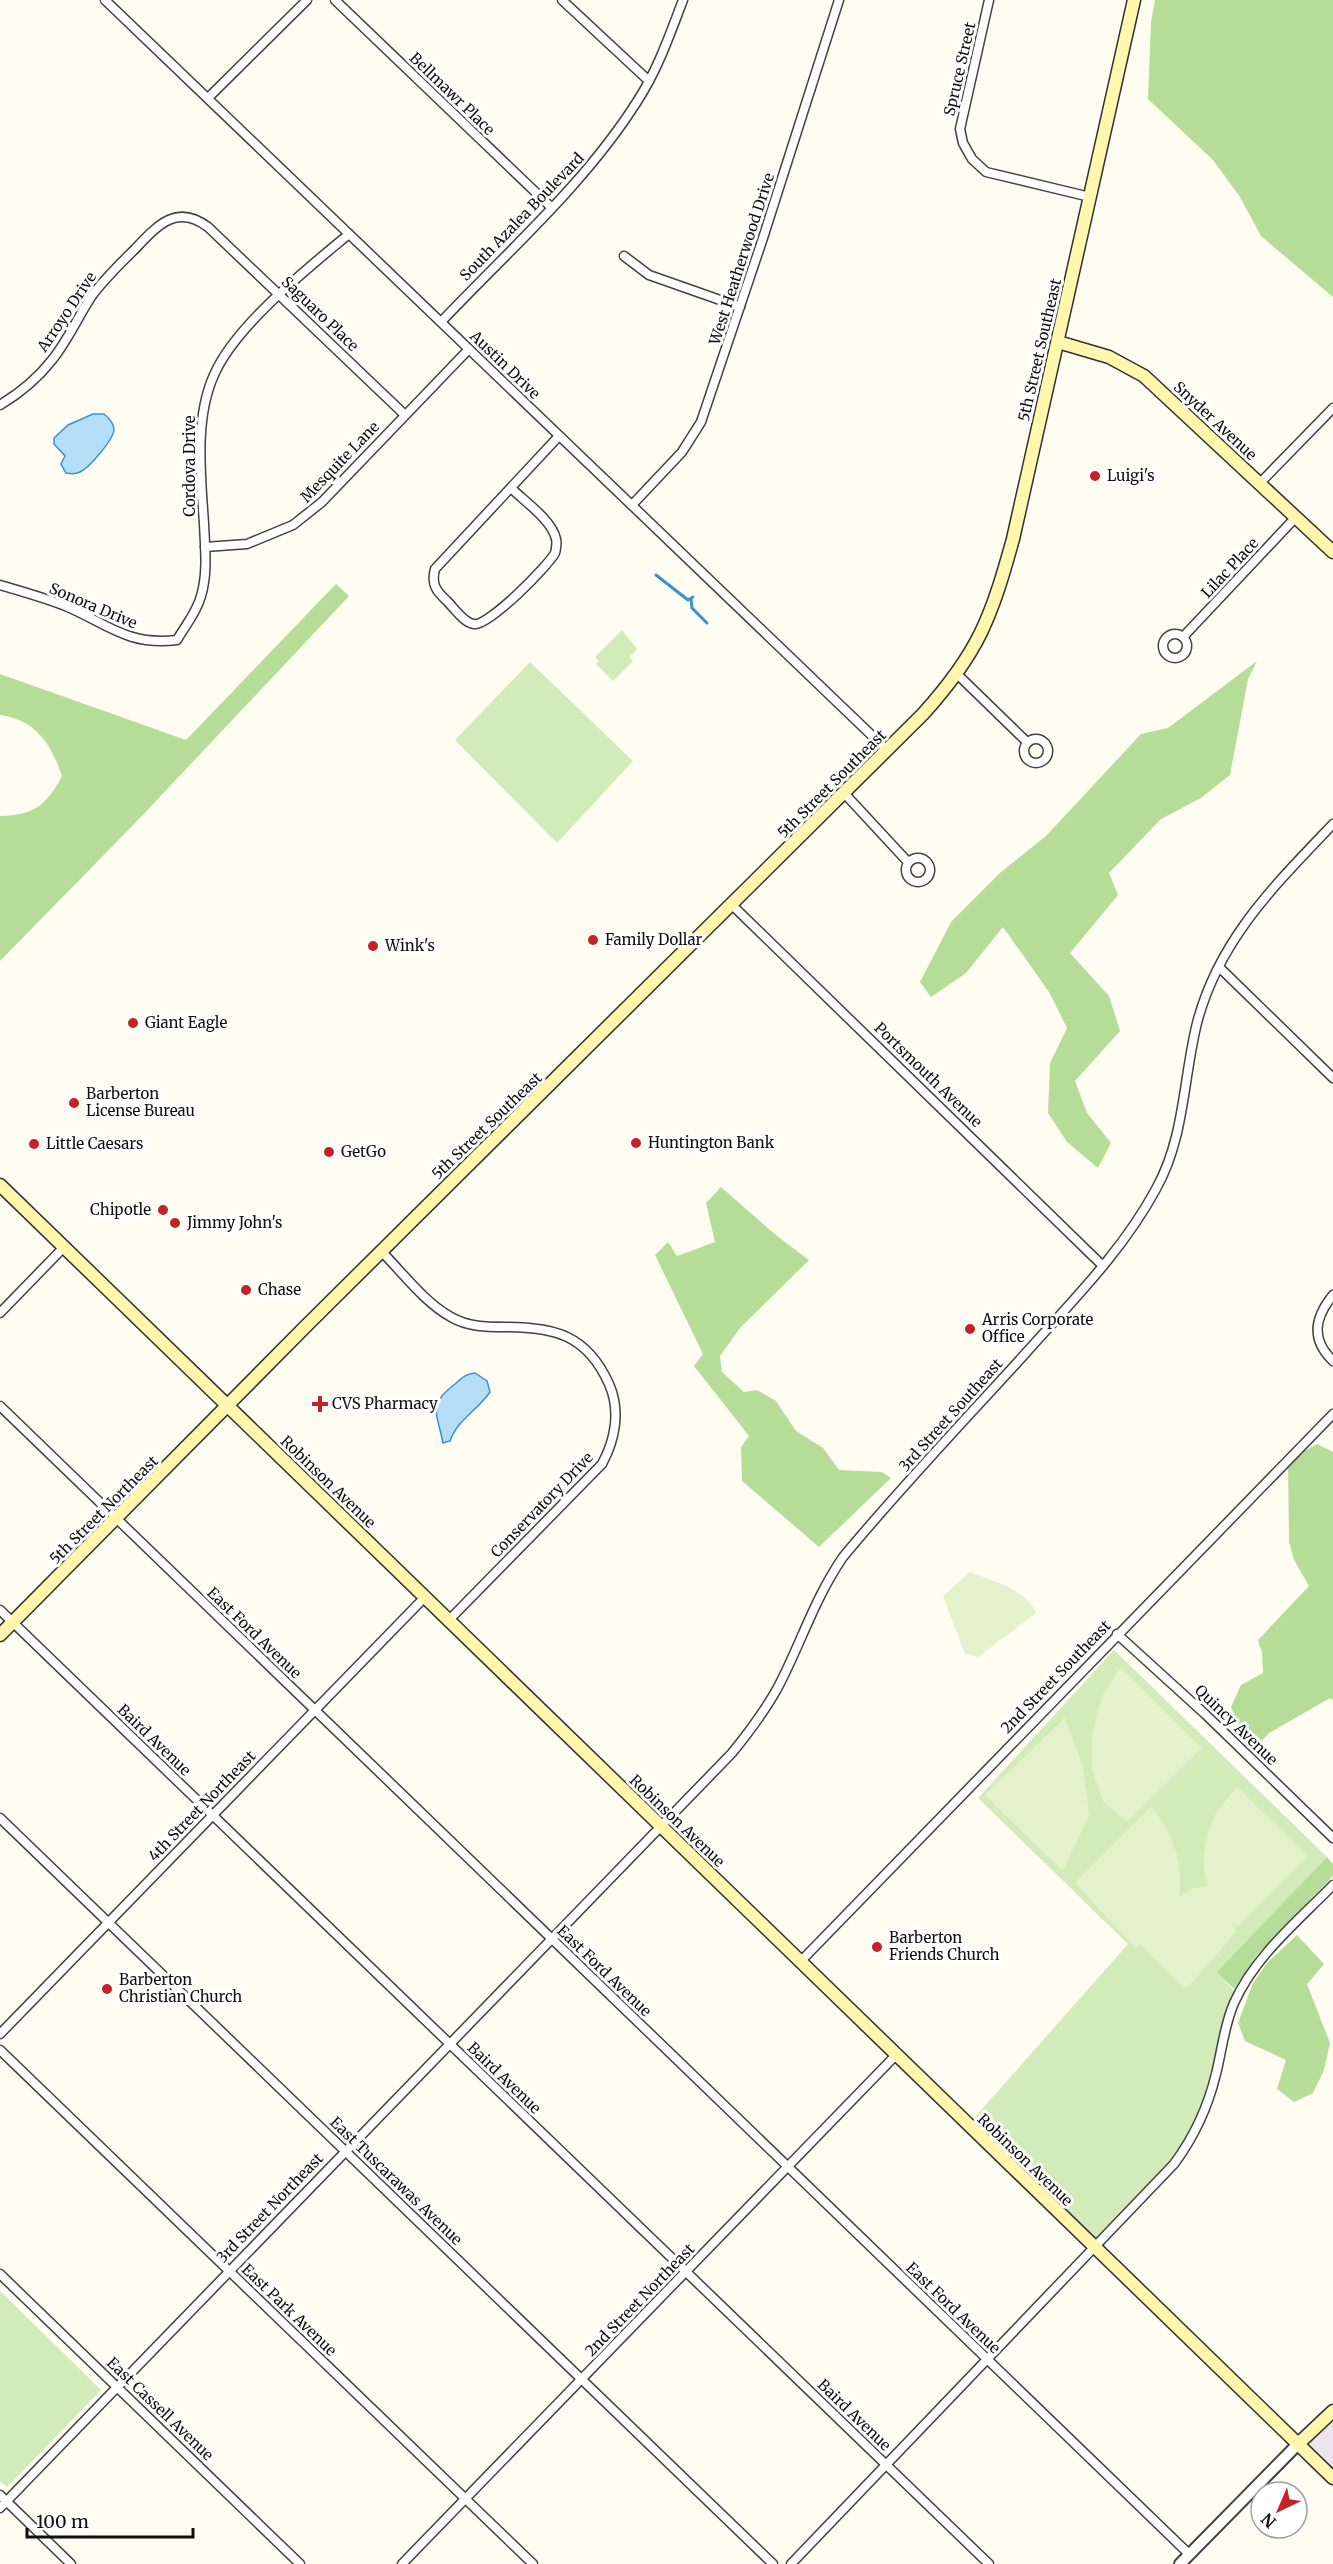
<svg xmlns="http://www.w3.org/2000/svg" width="1333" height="2564" viewBox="0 0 1333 2564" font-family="Merriweather,serif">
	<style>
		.industrial { fill: #ede4ee }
		.green { fill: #d2ebb9 }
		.forest { fill: #b6dd98 }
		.pitch { fill: #e4f2cb }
		.water { fill: #b4def8; stroke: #3992d2; stroke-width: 1.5 }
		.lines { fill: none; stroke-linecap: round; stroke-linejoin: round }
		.stream { stroke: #3992d2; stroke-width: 3 }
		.minor-casing { stroke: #424242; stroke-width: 11 }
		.tertiary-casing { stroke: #424242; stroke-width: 14 }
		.secondary-casing { stroke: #313131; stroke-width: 15 }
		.minor { stroke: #fff; stroke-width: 8 }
		.tertiary { stroke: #fff; stroke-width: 10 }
		.secondary { stroke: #fff7ad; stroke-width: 12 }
		.poi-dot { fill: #c52227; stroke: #fff; stroke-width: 2 }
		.labels { text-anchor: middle; stroke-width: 6; stroke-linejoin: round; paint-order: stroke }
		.street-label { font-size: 15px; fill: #0f0f0f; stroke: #fff }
		.poi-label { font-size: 15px; fill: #0f0f0f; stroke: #fff; text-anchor: start }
	</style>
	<rect width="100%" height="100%" fill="#fffdf2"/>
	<!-- industrial -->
	<path class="industrial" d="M1333 2411V2478L1298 2444Z"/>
	<!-- green -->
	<g class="green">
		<path d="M622 630 637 649 629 657 633 661 613 681 596 664 599 661 595 657Z"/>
		<path d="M530 662 633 761 557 843 455 740Z"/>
		<path d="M1114 1650 1327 1857 1218 1972 1238 1996 1216 2074 1186 2148 1095 2249 968 2125 1128 1944 978 1798Z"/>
		<path d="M0 2291 101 2390 7 2487 0 2481Z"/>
	</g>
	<!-- forest -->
	<g class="forest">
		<path d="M1155 0H1333V297L1261 236 1240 197 1213 160 1148 99 1151 22Z"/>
		<path d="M336 584 349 596 139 819 0 961V816C34 815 46 806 62 776 51 744 36 720 0 715V674L186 740Z"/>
		<path d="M1257 661 1248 679 1230 775 1201 798 1161 819 1109 873 1118 895 1070 953 1109 996 1120 1031 1075 1081 1087 1113 1111 1143 1098 1168 1067 1142 1048 1113 1050 1063 1067 1028 1049 992 1003 927 966 973 931 997 920 982 951 922 1001 872 1046 836 1141 734 1168 728Z"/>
		<path d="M721 1187 777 1236 809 1260 740 1328 720 1356 722 1372 744 1392 757 1390 776 1401 796 1431 823 1448 839 1470 882 1472 891 1478 819 1547 742 1481 741 1447 749 1436 694 1366 703 1354 655 1255 668 1242 677 1256 715 1242 706 1203Z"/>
		<path d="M1317 1444 1333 1452V1700L1330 1698 1269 1733 1251 1753 1231 1707 1241 1685 1263 1673 1262 1653 1258 1640 1309 1586 1294 1560 1289 1542 1288 1460Z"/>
		<path d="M1327 1857 1333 1864V1876L1257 1955 1234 1989 1217 1972Z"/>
		<path d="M1297 1935 1324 1964 1307 1984 1330 2043 1324 2070 1313 2093 1294 2102 1277 2089 1286 2060 1245 2041 1238 2023 1253 1983 1268 1962Z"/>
	</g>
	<!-- pitch -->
	<g class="pitch">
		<path d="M970 1572C991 1581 1027 1589 1036 1613L978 1657 965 1654 943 1596Z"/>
		<path d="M1121 1667 1202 1748 1127 1822 1103 1801 1092 1770V1734L1102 1696Z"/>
		<path d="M1065 1718 1083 1766 1089 1815 1063 1871 985 1795Z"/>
		<path d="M1237 1787 1308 1857 1238 1926 1231 1922 1236 1932 1188 1987 1183 1988 1140 1944 1136 1948 1075 1883 1151 1807C1174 1834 1183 1862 1179 1897L1193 1888 1208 1886C1199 1864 1206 1829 1219 1809 1224 1801 1231 1794 1237 1787Z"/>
	</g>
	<!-- water -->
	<g class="water">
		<path d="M93 414H104C109 418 114 424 114 430 113 440 89 468 80 472 76 474 71 474 66 473L61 464 65 456 54 444V438L68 425Z"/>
		<path d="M475 1373 487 1381 490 1392C478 1410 457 1420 450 1441L443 1443C437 1412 427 1405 455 1384 462 1378 465 1374 475 1373Z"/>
	</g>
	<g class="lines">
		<!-- stream -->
		<g class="stream">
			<path d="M656 575 688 600 693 597"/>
			<path d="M691 599 692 608 707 623"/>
		</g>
		<defs>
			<g id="minor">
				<path d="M105 0 887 750"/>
				<path d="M335 0 551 207"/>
				<path d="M562 0 649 81"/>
				<path d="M989 0 960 129 963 143 972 159 986 172 1090 197"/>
				<path d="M208 98 307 0"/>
				<path d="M624 256 649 275 740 307"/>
				<path d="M441 322C508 251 586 183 638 100 658 69 670 34 683 0"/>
				<path d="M0 405C20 393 38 378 52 360 68 340 78 317 91 297 104 279 120 264 135 249 157 226 176 203 208 227L405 415"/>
				<path d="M1260 483 1333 408"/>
				<path d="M511 488C524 501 552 520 556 539 557 542 556 550 555 553 548 566 488 627 474 624 464 623 454 608 447 601 436 591 431 584 435 569L559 436"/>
				<path d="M632 505 682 452 701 422 763 238 839 0"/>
				<path d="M205 547 247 544 293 525 322 502 469 349"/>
				<path d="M0 585C21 591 42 597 63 605 107 623 126 646 177 640 185 626 197 612 201 596 208 573 205 547 204 524 201 476 194 419 214 375 235 326 308 268 349 234"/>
				<circle cx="1175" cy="646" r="12"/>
				<path d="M1183 637 1296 517"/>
				<path d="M957 674 1027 742"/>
				<circle cx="1036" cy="751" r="12"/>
				<path d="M844 793 907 861"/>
				<circle cx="918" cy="870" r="12"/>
				<path d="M732 905 1103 1266"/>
				<path d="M1219 967 1333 1078"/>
				<path d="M381 1251C403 1273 424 1302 451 1317 468 1327 487 1327 505 1327 555 1327 587 1335 609 1384 621 1411 615 1440 602 1464L449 1620"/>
				<path d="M1333 1295C1315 1317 1310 1339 1333 1361"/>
				<path d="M0 1313 65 1246"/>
				<path d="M0 1406 1189 2554"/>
				<path d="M0 1610 989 2564"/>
				<path d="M1117 1634 1205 1714 1333 1838"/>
				<path d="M0 1818 773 2564"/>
				<path d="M800 1962 1333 1414"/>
				<path d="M0 2034 425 1597"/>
				<path d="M0 2050 533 2564"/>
				<path d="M0 2274 300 2564"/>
				<path d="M0 2495 71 2564"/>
				<path d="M0 2508 732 1753C749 1732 764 1712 777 1689 801 1644 813 1601 843 1557 901 1487 963 1422 1024 1355 1071 1302 1122 1252 1156 1189 1185 1137 1183 1079 1197 1023 1219 939 1275 885 1333 824"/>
				<path d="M402 2564 896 2055"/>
				<path d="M791 2564 1174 2164C1194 2137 1208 2107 1216 2074 1222 2050 1224 2026 1234 2003 1255 1956 1298 1921 1333 1885"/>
			</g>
			<path id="tertiary" d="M1180 2564 1298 2444"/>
			<g id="secondary">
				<path d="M1058 342 1109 357 1144 376 1333 552"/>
				<path d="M0 1185 1333 2478"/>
				<path d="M0 1635 305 1327 923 714C979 652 991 618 1013 539L1134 0"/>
				<path d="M1298 2444 1333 2411"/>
			</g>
		</defs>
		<!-- minor casing -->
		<use href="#minor" class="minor-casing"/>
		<!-- tertiary casing -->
		<use href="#tertiary" class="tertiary-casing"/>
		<!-- secondary casing -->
		<use href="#secondary" class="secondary-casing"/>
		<!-- minor -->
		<use href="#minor" class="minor"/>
		<!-- tertiary -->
		<use href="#tertiary" class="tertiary"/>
		<!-- secondary -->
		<use href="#secondary" class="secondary"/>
	</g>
	<!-- markers -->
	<g class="poi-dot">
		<circle cx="1095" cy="476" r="6"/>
		<circle cx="593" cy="940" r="6"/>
		<circle cx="373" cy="946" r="6"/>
		<circle cx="133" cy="1023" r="6"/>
		<circle cx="74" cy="1103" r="6"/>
		<circle cx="636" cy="1143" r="6"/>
		<circle cx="34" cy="1144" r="6"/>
		<circle cx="329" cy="1152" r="6"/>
		<circle cx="163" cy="1210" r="6"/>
		<circle cx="175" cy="1223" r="6"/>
		<circle cx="246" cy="1290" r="6"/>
		<circle cx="970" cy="1329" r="6"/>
		<path d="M317 1395h6v6h6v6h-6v6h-6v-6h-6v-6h6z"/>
		<circle cx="877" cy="1947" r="6"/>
		<circle cx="107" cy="1989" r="6"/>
	</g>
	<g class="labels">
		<!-- street labels -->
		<g class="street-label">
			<text transform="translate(960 69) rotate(-77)" y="5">Spruce Street</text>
			<text transform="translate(452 94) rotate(44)" y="5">Bellmawr Place</text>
			<text transform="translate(522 217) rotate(-46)" y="5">South Azalea Boulevard</text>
			<text transform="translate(742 259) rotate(-72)" y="5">West Heatherwood Drive</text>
			<text transform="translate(67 312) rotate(-56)" y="5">Arroyo Drive</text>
			<text transform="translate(320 314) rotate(44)" y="5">Saguaro Place</text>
			<text transform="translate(1040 350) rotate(-77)" y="5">5th Street Southeast</text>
			<text transform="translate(505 365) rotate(44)" y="5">Austin Drive</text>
			<text transform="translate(1215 421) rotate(43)" y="5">Snyder Avenue</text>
			<text transform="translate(340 462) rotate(-46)" y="5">Mesquite Lane</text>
			<text transform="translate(190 466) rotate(-90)" y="5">Cordova Drive</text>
			<text transform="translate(1230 568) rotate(-47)" y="5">Lilac Place</text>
			<text transform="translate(93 606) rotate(23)" y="5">Sonora Drive</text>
			<text transform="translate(832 784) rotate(-45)" y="5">5th Street Southeast</text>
			<text transform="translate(928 1075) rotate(44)" y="5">Portsmouth Avenue</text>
			<text transform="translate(487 1126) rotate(-44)" y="5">5th Street Southeast</text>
			<text transform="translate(951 1415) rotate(-48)" y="5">3rd Street Southeast</text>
			<text transform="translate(328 1482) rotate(44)" y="5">Robinson Avenue</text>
			<text transform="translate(542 1505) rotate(-46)" y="5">Conservatory Drive</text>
			<text transform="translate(104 1510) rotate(-45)" y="5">5th Street Northeast</text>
			<text transform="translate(254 1633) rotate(44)" y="5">East Ford Avenue</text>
			<text transform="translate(1056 1677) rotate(-46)" y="5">2nd Street Southeast</text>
			<text transform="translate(1236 1725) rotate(44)" y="5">Quincy Avenue</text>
			<text transform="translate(154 1740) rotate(44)" y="5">Baird Avenue</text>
			<text transform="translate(202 1806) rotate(-46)" y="5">4th Street Northeast</text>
			<text transform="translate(677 1821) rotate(44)" y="5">Robinson Avenue</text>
			<text transform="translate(604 1971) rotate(44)" y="5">East Ford Avenue</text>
			<text transform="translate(504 2078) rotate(44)" y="5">Baird Avenue</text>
			<text transform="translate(1025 2160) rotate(44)" y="5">Robinson Avenue</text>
			<text transform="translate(396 2181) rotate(44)" y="5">East Tuscarawas Avenue</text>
			<text transform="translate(270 2208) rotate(-46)" y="5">3rd Street Northeast</text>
			<text transform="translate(640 2300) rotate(-46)" y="5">2nd Street Northeast</text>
			<text transform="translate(953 2308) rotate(44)" y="5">East Ford Avenue</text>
			<text transform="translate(289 2310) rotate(44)" y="5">East Park Avenue</text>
			<text transform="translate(160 2409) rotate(44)" y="5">East Cassell Avenue</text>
			<text transform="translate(854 2415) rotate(44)" y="5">Baird Avenue</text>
		</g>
		<!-- poi labels -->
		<g class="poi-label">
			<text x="1107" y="481">Luigi's</text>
			<text x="605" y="945">Family Dollar</text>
			<text x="385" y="951">Wink's</text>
			<text x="145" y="1028">Giant Eagle</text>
			<text x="86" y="1099">Barberton<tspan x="86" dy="17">License Bureau</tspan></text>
			<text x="648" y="1148">Huntington Bank</text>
			<text x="46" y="1149">Little Caesars</text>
			<text x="341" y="1157">GetGo</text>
			<text x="151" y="1215" text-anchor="end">Chipotle</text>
			<text x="187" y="1228">Jimmy John's</text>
			<text x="258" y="1295">Chase</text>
			<text x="982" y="1325">Arris Corporate<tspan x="982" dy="17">Office</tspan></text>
			<text x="332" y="1409">CVS Pharmacy</text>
			<text x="889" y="1943">Barberton<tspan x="889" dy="17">Friends Church</tspan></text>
			<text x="119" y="1985">Barberton<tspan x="119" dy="17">Christian Church</tspan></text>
		</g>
	</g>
	<!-- north arrow -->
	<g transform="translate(1279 2510) rotate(224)"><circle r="28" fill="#ffffff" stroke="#9f9f9f" stroke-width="1.5"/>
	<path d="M0-4.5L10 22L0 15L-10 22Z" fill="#c52227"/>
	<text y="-9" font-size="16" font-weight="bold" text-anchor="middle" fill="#0f0f0f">N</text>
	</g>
	<!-- scale -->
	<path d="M27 2528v9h166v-9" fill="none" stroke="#0f0f0f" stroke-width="3"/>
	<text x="36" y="2528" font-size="18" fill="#0f0f0f" stroke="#ffffff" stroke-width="4.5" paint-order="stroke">100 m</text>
</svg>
